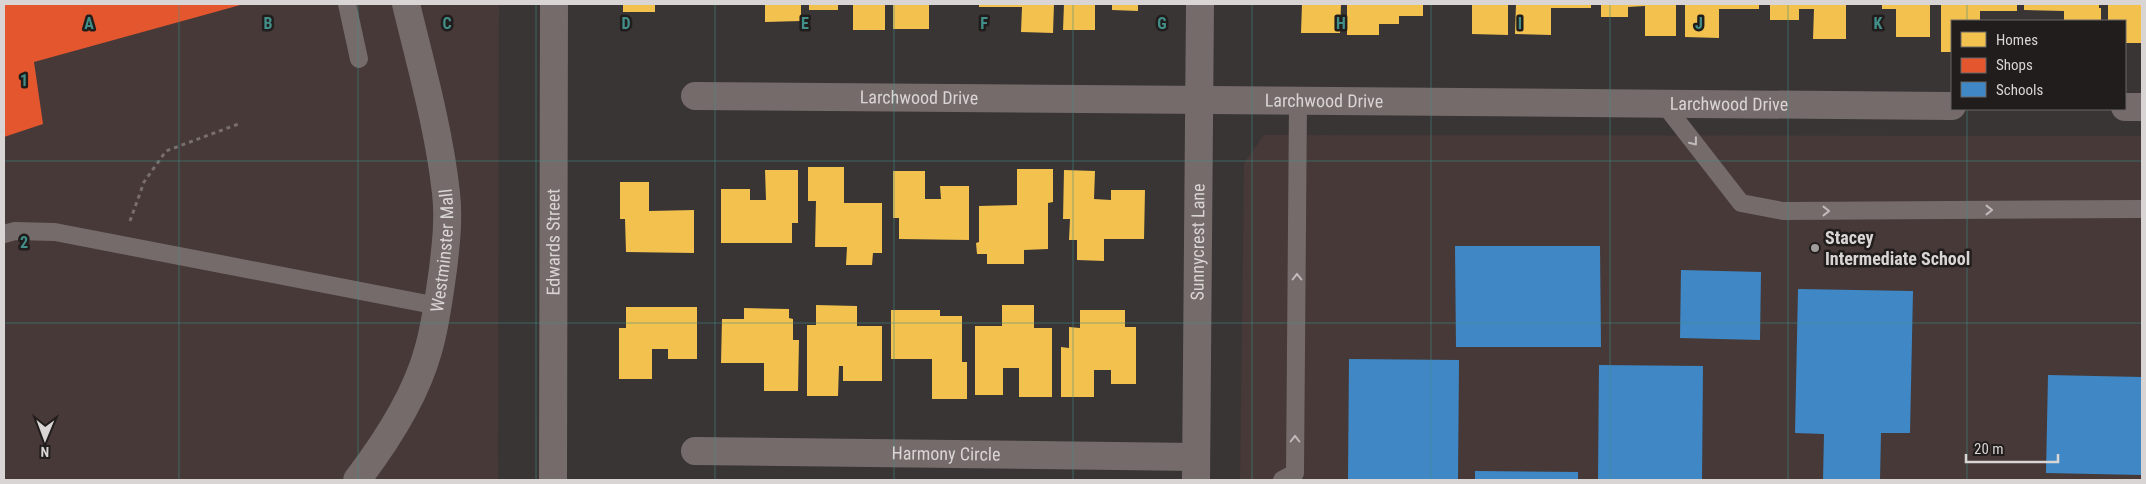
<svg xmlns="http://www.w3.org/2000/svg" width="2146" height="484" viewBox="0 0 2146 484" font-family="'Roboto Condensed',sans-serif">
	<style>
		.built { fill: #463938 }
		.homes { fill: #f2c14e }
		.shops { fill: #e4572e }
		.schools { fill: #3f88c5 }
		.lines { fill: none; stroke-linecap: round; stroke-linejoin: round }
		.path { stroke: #776f6e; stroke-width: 3; stroke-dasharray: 4 4; stroke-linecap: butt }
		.service { stroke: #756b6a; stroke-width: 18 }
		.minor { stroke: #756b6a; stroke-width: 28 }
		.tertiary { stroke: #756b6a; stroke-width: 28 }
		.oneway { stroke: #c0baba }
		.grid { fill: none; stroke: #428e88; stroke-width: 1; stroke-opacity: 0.55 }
		.poi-dot { fill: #a19d9c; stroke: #201d1c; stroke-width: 2 }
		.labels { text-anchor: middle; stroke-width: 5; stroke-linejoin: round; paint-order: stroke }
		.street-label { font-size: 18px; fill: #d9d5d4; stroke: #201d1c }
		.poi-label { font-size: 18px; font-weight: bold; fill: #d9d5d4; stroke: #201d1c; text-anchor: start }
		.grid-label { font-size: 16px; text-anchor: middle; font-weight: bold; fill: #428e88; stroke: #201d1c; stroke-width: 5; stroke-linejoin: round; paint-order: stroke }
	</style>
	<rect width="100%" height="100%" fill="#393535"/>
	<!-- built -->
	<g class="built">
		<path d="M4 4H499L498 480H4Z"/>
		<path d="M1264 135 2142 136V480H1240L1244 163Z"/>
	</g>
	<!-- homes -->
	<g class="homes">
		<rect x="623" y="4" width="32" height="8"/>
		<path d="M765 4H801V21L765 22Z"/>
		<rect x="809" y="4" width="29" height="6"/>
		<rect x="853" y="4" width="32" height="26"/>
		<rect x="893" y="4" width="36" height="25"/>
		<path d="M979 4H1054L1053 33 1021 32 1022 7H979Z"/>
		<path d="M1064 4H1095V30H1063Z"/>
		<path d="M1112 4H1138V11L1112 10Z"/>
		<path d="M1302 4H1341L1340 33H1301Z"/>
		<path d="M1347 4H1423V16H1399V24H1379V35H1347Z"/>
		<path d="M1472 4H1508V35L1472 34Z"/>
		<path d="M1516 4H1591V8H1551V35L1515 34Z"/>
		<path d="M1601 4H1676V36H1645V6L1628 7V17H1601Z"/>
		<path d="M1685 4H1759V9H1719V38L1685 37Z"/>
		<path d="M1770 4H1846V39H1813L1814 9H1799V20H1770Z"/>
		<path d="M1882 4H1930V37H1896V9H1882Z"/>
		<path d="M1941 4H2017V11H1980V21H1952V52H1941Z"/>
		<path d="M2024 4H2099V8H2101V21H2064V11L2024 10Z"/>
		<path d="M2108 4H2142V43H2125V21H2108Z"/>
		<path d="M808 167H844V203H882V253H873L872 265H846L847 247H815L816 201H808Z"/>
		<path d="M1017 169H1053V202L1048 203V249L1024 250V264H987V254H977L976 243 979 242V206L1017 205Z"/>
		<path d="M765 170H798V223H792V243H721V189H750V200H766Z"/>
		<path d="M1064 170 1095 171 1094 199 1111 200V190H1145L1144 239H1104V261L1077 260V240H1069L1070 219H1063Z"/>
		<path d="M893 171H925V199H941L940 186H969V240L899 239V218H893Z"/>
		<path d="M620 182H649V211L694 210V253L626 252 625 219H620Z"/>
		<path d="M816 305 857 306V326H882V381H843V366H839L838 396H807V325H816Z"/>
		<path d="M1002 305H1034V328H1052V397H1019V368H1003V395H975V326H1002Z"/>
		<path d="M626 307H697V359H668V349H652V379H619V328H626Z"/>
		<path d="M744 308 789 309V318L793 319V340H799L798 391H764V363H721L722 319H744Z"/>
		<path d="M891 310H940V316H962V362H967V399H932V359H891Z"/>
		<path d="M1080 310H1125V327H1136V384H1111V370H1094V397H1061V347L1069 348V327L1080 328Z"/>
	</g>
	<!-- shops -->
	<path class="shops" d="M4 4H244L34 62 43 124 4 137Z"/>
	<!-- schools -->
	<g class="schools">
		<path d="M1455 246H1600L1601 347H1456Z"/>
		<path d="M1681 270 1761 272 1760 340 1680 338Z"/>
		<path d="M1798 289 1913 291 1910 433H1881L1880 480H1823L1824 434 1795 433Z"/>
		<path d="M1349 359 1459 360 1458 480H1348Z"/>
		<path d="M1599 365 1703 366 1702 480H1598Z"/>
		<path d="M2048 375 2142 377V475L2046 473Z"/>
		<path d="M1475 471 1578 472V480H1475Z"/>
	</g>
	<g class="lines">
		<!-- path -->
		<path class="path" d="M130 221 144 182 166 151 241 123"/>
		<!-- service -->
		<g class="service">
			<path d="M347 4 359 59"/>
			<path d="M1664 104 1741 203 1783 211 2142 209"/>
			<path d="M4 234 15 231 55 232 438 306"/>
			<path d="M1282 480 1295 473 1298 101"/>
		</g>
		<!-- minor -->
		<g class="minor">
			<path id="s1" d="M695 96 1952 106"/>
			<path d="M2125 107H2142"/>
			<path id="s2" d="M695 451 1196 457"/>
			<path id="s3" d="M357 480C386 442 415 398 428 351 436 324 439 297 443 269 446 244 449 218 446 193 439 129 421 66 406 4"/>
			<path id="s4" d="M1196 480 1200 4"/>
		</g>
		<!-- tertiary -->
		<path class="tertiary" id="s5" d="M553 480 554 4"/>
	</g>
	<!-- one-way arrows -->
	<defs><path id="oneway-chevron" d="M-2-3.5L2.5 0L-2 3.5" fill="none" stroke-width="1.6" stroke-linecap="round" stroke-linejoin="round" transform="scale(1.25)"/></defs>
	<g class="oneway">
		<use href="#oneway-chevron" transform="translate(1694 142) rotate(52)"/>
		<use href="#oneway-chevron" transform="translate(1989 210)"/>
		<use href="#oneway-chevron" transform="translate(1826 211)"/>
		<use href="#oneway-chevron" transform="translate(1297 277) rotate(-90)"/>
		<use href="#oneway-chevron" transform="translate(1295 439) rotate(-90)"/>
	</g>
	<!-- grid -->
	<path class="grid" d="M179 4V480M358 4V480M536 4V480M715 4V480M894 4V480M1073 4V480M1252 4V480M1431 4V480M1610 4V480M1788 4V480M1967 4V21M1967 109V480M4 161H2142M4 323H2142"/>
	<!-- markers -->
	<circle class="poi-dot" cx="1815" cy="248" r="5"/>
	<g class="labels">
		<!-- street labels -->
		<g class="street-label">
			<text dy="6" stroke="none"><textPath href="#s1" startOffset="224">Larchwood Drive</textPath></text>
			<text dy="6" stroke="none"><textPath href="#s1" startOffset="629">Larchwood Drive</textPath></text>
			<text dy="6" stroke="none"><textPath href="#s1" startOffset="1034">Larchwood Drive</textPath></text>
			<text dy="6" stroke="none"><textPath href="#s5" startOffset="238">Edwards Street</textPath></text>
			<text dy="6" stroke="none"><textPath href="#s4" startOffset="238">Sunnycrest Lane</textPath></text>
			<text dy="6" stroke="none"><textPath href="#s3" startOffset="250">Westminster Mall</textPath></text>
			<text dy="6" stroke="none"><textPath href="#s2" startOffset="251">Harmony Circle</textPath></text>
		</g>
		<!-- poi labels -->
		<g class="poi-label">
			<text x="1825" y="244">Stacey<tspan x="1825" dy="21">Intermediate School</tspan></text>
		</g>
	</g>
	<g class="grid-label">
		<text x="89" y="29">A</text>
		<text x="268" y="29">B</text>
		<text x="447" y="29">C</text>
		<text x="626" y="29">D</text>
		<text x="805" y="29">E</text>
		<text x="984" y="29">F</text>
		<text x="1162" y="29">G</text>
		<text x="1341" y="29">H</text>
		<text x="1520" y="29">I</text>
		<text x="1699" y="29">J</text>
		<text x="1878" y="29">K</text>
		<text x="24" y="86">1</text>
		<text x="24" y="248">2</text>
	</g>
	<!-- border -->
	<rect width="2146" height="484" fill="none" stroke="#d9d5d4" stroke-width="10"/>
	<!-- legend -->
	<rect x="1951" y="20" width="175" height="90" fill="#201d1c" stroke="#6a6766"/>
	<rect x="1961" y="32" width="25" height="15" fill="#f2c14e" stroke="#6a6766"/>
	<text x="1996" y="45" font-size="15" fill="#d9d5d4">Homes</text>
	<rect x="1961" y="58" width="25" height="15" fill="#e4572e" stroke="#6a6766"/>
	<text x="1996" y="70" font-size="15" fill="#d9d5d4">Shops</text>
	<rect x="1961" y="82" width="25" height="15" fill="#3f88c5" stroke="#6a6766"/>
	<text x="1996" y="95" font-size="15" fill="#d9d5d4">Schools</text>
	<!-- north arrow -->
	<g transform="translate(45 439) rotate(181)" stroke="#201d1c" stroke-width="4" paint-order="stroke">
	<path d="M0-4L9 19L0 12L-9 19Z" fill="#d9d5d4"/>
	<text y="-8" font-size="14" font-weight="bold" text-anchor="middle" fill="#d9d5d4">N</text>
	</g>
	<!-- scale -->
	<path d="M1966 454v8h92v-8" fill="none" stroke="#d9d5d4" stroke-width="2.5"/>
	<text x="1974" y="454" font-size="15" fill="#d9d5d4" stroke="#201d1c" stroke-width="4" paint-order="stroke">20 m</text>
</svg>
